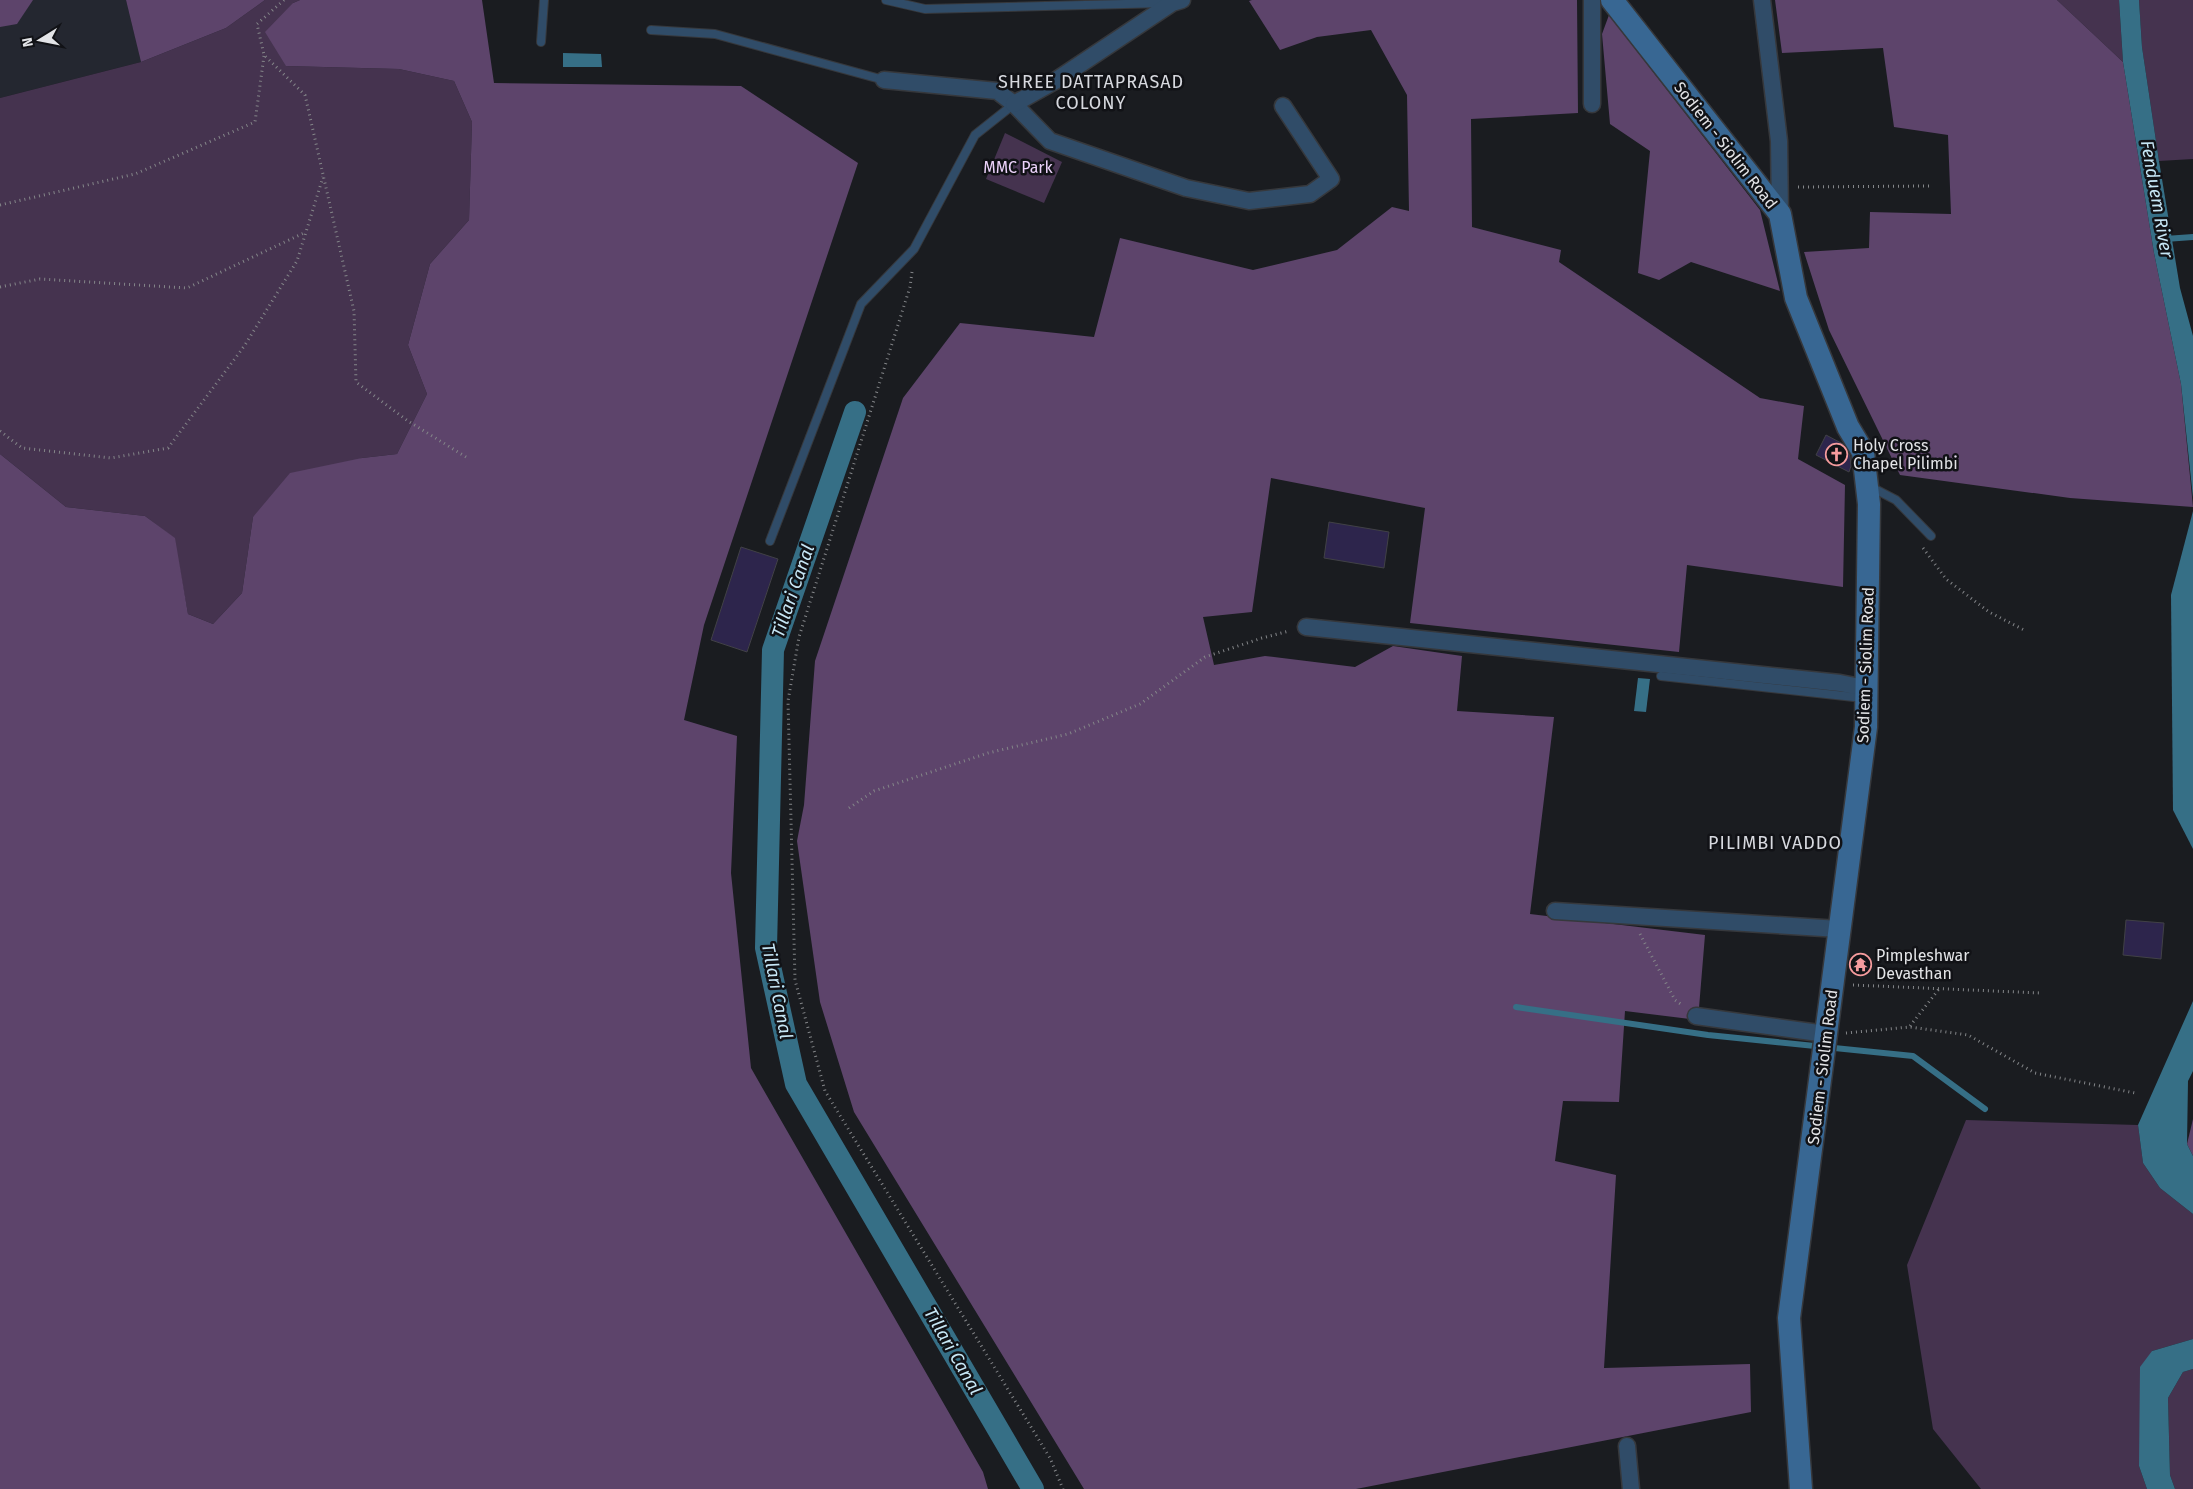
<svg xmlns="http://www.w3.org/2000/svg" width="2193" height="1489" viewBox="0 0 2193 1489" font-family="'Fira Sans',sans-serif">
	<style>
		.built { fill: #242730 }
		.green { fill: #45334f }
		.forest { fill: #5d446b }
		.water { fill: #366f86 }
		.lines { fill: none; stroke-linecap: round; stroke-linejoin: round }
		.stream { stroke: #366f86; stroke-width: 6 }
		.canal { stroke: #366f86; stroke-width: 22 }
		.building { fill: #2d254c; stroke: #414146 }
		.lane-casing { stroke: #36383c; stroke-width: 10 }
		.street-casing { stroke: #36383c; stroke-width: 19 }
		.secondary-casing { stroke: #36383c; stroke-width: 25 }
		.path { stroke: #848689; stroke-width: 3; stroke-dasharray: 1 4; stroke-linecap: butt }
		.lane { stroke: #304c68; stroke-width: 8 }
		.street { stroke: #304c68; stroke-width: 16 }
		.secondary { stroke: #386793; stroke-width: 22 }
		.labels { text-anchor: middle; stroke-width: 5; stroke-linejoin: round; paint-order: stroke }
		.street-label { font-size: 16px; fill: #e3e4e7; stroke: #111216 }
		.park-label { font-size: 16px; fill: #ecd2fa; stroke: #111216 }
		.poi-label { font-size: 16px; fill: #e3e4e7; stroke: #111216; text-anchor: start }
		.neighbourhood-label { font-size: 18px; letter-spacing: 1px; fill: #d7d9df; stroke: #111216 }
		.water-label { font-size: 18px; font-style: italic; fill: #c7e7f6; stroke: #111216 }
	</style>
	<rect width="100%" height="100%" fill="#1a1c20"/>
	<!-- built -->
	<path class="built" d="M0 0H126L141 62 0 98Z"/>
	<!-- green -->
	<g class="green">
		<path d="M265 0H300L293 3 286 66 399 69 454 81 472 122 469 220 430 264 408 345 427 394 397 454 362 458 253 517 242 593 213 624 188 614 174 538 145 516 66 507 0 454V98L141 62 226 28Z"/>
		<path d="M2057 0H2119L2123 62Z"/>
		<path d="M2139 0H2193V159L2159 161 2142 47Z"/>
		<path d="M1005 133 1062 162 1044 203 986 179Z"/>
		<path d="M1966 1120 2138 1125 2143 1163 2160 1188 2193 1214V1339L2152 1351 2139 1466 2147 1489H1981L1933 1429 1907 1265Z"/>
		<path d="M2193 1369V1489H2175L2170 1475 2168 1398 2183 1372Z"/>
	</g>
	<!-- forest -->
	<g class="forest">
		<path d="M0 0H33L17 24 0 27Z"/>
		<path d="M126 0H265L226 28 141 62Z"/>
		<path d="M300 0H482L494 83 741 86 858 163 704 625 684 720 737 736 731 873 751 1068 983 1472 988 1489H0V454L66 507 145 516 175 538 188 614 213 624 242 593 253 517 290 473 362 458 397 454 427 394 408 345 430 264 469 220 472 122 454 81 399 69 286 66 265 32 293 3Z"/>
		<path d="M1252 0H1577L1578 113 1471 119 1472 227 1561 250 1559 262 1760 398 1804 406 1798 459 1845 485 1843 587 1687 565 1679 652 1410 623 1425 508 1271 478 1252 612 1203 617 1214 665 1265 656 1355 667 1393 646 1462 656 1457 711 1554 717 1530 914 1705 935 1698 1020 1625 1011 1619 1102 1563 1101 1555 1161 1616 1175 1604 1368 1750 1364 1751 1412 1356 1489H1084L854 1112 820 1002 797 841 804 805 815 661 903 398 960 323 1094 337 1120 238 1253 270 1337 250 1392 207 1409 211 1407 95 1371 30 1317 37 1280 50 1249 1Z"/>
		<path d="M1775 0H2057L2123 62 2154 253 2181 384 2193 507 2070 498 1900 475 1829 330 1804 252 1869 248 1870 212 1951 214 1948 135 1894 127 1883 48 1782 53Z"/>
		<path d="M1609 15 1760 210 1780 291 1691 262 1659 280 1638 273 1650 151 1610 124 1602 34Z"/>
		<path d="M2193 1119V1156L2187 1144Z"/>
	</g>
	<!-- water -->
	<g class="water">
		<path d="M2119 0H2139L2142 47 2159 161 2180 288 2193 336V498L2181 384 2154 253 2123 62Z"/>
		<path d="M563 53 601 54 602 67H563Z"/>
		<path d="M2193 511V849L2173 810 2171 595Z"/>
		<path d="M1638 678 1650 679 1646 712 1634 711Z"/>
		<path d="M2193 1001V1071L2188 1081 2187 1144 2193 1156V1214L2160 1188 2143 1163 2138 1125Z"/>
		<path d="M2193 1339V1369L2183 1372 2168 1398 2170 1475 2175 1489H2147L2139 1466 2140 1367 2152 1351Z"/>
	</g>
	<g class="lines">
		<!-- stream -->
		<g class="stream">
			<path d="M2165 239 2193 237"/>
			<path d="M1516 1007 1708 1035 1913 1056 1985 1109"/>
		</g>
		<!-- canal -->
		<path class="canal" d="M855 412 773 650 766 948 796 1084 1033 1489"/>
	</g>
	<!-- building -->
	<g class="building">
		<path d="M1826 435 1843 444 1850 456 1851 466 1849 472 1816 455Z"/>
		<path d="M1329 522 1389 532 1384 568 1324 558Z"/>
		<path d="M741 547 778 559 747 652 711 640Z"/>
		<path d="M2126 920 2164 923 2161 959 2123 955Z"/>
	</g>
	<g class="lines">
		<defs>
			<g id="lane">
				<path d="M886 0 925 9 1165 3"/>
				<path d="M651 30 715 34 884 80"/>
				<path d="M541 42 544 0"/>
				<path d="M1871 487 1896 500 1931 536"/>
				<path d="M770 541 861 304 914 249 975 135 1014 104"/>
				<path d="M1661 676 1863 698"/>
			</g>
			<g id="street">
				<path d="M1762 0 1779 141 1780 214"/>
				<path d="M884 80 997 91 1014 104 1050 141 1186 188 1249 201 1310 194 1331 179 1283 106"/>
				<path d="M1014 104 1055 81 1172 3 1182 0"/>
				<path d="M1592 104V0"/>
				<path d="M1306 627 1840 683 1865 688"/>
				<path d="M1555 911 1839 929"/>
				<path d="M1696 1016 1826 1034"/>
				<path d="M1627 1446 1631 1489"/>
			</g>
			<path id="secondary" d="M1612 0 1780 214 1796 298 1848 427 1863 452 1869 504 1866 727 1789 1318 1801 1489"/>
		</defs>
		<!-- lane casing -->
		<use href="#lane" class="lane-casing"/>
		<!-- street casing -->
		<use href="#street" class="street-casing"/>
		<!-- secondary casing -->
		<use href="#secondary" class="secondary-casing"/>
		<!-- path -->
		<g class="path">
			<path d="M284 0 257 24 264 55 305 95 354 311 356 382 408 421 466 457"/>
			<path d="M1798 187 1929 186"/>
			<path d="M0 205 135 174 255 122 264 56"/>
			<path d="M912 272 910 287 799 637 788 701 795 980 825 1091 1050 1458 1063 1489"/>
			<path d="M0 287 40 279 187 288 306 232"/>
			<path d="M0 431 22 448 111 458 168 448 245 345 297 261 323 177"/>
			<path d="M1923 548 1946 579 1989 612 2026 631"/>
			<path d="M849 808 874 791 988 753 1068 734 1140 704 1205 657 1262 638 1289 631"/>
			<path d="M1640 934 1675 1000 1682 1005"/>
			<path d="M1853 985 2041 993"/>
			<path d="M1910 1026 1939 989"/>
			<path d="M1846 1033 1910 1027 1968 1035 2035 1073 2135 1093"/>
		</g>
		<!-- lane -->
		<use href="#lane" class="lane"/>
		<!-- street -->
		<use href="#street" class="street"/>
		<!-- secondary -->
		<use href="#secondary" class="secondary"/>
	</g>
	<!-- icons -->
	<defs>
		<symbol id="church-ring" viewBox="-11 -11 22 22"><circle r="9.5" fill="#111216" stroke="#f59b9d" stroke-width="1.5"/><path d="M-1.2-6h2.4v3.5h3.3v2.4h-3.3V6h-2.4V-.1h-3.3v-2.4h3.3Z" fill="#f59b9d"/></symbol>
		<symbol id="temple-ring" viewBox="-11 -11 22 22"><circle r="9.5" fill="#111216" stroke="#f59b9d" stroke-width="1.5"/><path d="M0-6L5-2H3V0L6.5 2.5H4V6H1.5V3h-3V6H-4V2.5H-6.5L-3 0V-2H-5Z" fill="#f59b9d"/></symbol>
	</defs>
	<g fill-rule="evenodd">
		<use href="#church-ring" x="1824" y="442" width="25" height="25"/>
		<use href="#temple-ring" x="1848" y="952" width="25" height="25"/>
	</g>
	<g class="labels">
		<!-- street labels -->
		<g class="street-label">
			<text transform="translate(1726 145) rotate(52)" y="6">Sodiem - Siolim Road</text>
			<text transform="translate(1865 665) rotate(-88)" y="6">Sodiem - Siolim Road</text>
			<text transform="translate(1822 1067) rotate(-83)" y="6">Sodiem - Siolim Road</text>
		</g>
		<!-- park labels -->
		<g class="park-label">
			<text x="1018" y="173">MMC Park</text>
		</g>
		<!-- poi labels -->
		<g class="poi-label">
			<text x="1853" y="451">Holy Cross<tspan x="1853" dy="18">Chapel Pilimbi</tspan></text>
			<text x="1876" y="961">Pimpleshwar<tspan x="1876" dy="18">Devasthan</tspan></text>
		</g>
		<!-- neighbourhood labels -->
		<g class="neighbourhood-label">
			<text x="1091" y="88">SHREE DATTAPRASAD<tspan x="1091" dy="21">COLONY</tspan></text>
			<text x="1775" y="849">PILIMBI VADDO</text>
		</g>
		<!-- water labels -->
		<g class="water-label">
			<text transform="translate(2157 199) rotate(80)" y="6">Fenduem River</text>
			<text transform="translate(793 591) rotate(-71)" y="6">Tillari Canal</text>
			<text transform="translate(777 991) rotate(79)" y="6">Tillari Canal</text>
			<text transform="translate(953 1351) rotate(60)" y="6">Tillari Canal</text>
		</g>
	</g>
	<!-- north arrow -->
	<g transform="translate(40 40) rotate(260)" stroke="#111216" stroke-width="4" paint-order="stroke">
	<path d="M0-4L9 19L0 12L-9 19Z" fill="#e3e4e7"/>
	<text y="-8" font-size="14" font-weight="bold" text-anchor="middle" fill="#e3e4e7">N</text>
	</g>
</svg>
